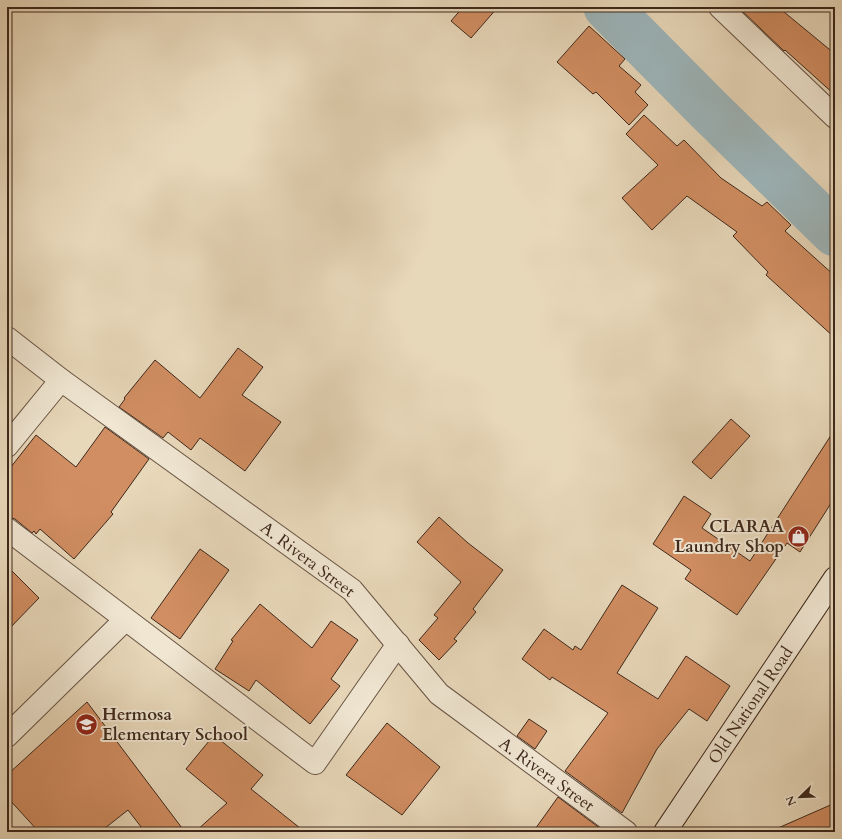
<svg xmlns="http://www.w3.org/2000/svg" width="842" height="839" viewBox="0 0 842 839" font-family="Cardo,serif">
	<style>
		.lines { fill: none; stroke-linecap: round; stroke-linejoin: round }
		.river { stroke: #9db6bb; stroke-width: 47 }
		.building { fill: #d18e62; stroke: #3e281c }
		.minor-casing { stroke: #685444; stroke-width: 24 }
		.secondary-casing { stroke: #3e281c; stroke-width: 24 }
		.minor { stroke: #f0e6d2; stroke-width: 22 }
		.secondary { stroke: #f0e6d2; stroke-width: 22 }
		.labels { text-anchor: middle; stroke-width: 4; stroke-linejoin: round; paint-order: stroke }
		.poi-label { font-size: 17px; font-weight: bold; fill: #3e281c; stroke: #f0e6d2; text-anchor: end }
		.street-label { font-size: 17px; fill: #3e281c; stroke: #f0e6d2 }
	</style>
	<rect width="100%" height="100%" fill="#e8d8ba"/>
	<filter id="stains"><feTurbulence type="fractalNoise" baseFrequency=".005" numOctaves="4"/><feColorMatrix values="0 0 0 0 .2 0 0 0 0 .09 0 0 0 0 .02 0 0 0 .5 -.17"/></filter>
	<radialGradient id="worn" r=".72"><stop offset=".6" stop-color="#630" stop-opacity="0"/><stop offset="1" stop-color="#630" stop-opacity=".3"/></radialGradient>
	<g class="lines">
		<!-- river -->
		<path class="river" d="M607 7 709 110 835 233"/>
	</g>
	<!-- building -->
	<g class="building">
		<path d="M463 7H498L471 38 451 21Z"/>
		<path d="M738 7H778L835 54V95L785 50 784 51Z"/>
		<path d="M589 26 625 59 619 66 641 85 635 92 648 105 629 125 596 92 593 94 557 62Z"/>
		<path d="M644 115 677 146 684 140 721 178 762 206 767 202 791 225 785 231 835 276V338L766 275 768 272 733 236 737 232 687 196 652 230 622 198 658 165 626 134Z"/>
		<path d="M238 348 263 367 242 395 281 422 245 471 200 438 191 450 168 432 163 438 119 407 125 399 124 398 155 360 200 398Z"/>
		<path d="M731 419 750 436 711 479 692 462Z"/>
		<path d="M105 427 149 459 111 512 113 514 74 559 40 529 36 534 34 531 32 533 15 519 7 517V472L36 435 76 467Z"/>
		<path d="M835 429V497L800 552 787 543 737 615 685 579 691 570 653 544 684 496 711 514 702 528 750 561Z"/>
		<path d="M439 517 468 543 503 570 473 609 476 612 454 639 457 641 439 660 419 640 438 618 434 615 461 582 417 542Z"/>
		<path d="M200 549 229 570 180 639 151 618Z"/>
		<path d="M7 566 39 598 7 631Z"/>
		<path d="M622 585 658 608 617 673 658 699 686 656 730 686 707 721 689 709 657 749 622 813 565 771 608 713 552 677 550 680 522 659 544 629 573 650 575 646 581 650Z"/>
		<path d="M260 604 312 648 331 621 358 640 331 679 340 686 310 724 256 680 249 691 215 669 233 641 231 640Z"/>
		<path d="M87 702 185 832H145L128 810 100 832H39L7 797V775Z"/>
		<path d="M529 719 547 731 535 749 517 736Z"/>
		<path d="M387 723 440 767 402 815 346 775Z"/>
		<path d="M214 735 263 775 251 789 305 832H195L227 803 186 769Z"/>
		<path d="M558 797 605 832H533Z"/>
		<path d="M835 803V832H769Z"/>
	</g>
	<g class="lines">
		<defs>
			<g id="minor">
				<path d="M720 7 835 117"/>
				<path d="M7 338 61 380 352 590 439 694 626 832"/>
				<path d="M7 446 61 380"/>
				<path d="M7 529 315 763 398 644"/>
				<path d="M7 736 125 620"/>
			</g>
			<path id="secondary" d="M665 832 835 578"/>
		</defs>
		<!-- minor casing -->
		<use href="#minor" class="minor-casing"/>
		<!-- secondary casing -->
		<use href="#secondary" class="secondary-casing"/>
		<!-- minor -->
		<use href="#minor" class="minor"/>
		<!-- secondary -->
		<use href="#secondary" class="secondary"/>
	</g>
	<!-- icons -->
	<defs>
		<symbol id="shop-disc" viewBox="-11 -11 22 22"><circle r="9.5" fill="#8f2418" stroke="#f0e6d2"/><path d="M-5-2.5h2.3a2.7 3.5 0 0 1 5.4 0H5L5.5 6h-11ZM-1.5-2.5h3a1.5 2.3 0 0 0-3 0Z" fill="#fff"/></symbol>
		<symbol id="school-disc" viewBox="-11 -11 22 22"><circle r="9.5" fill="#8f2418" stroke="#f0e6d2"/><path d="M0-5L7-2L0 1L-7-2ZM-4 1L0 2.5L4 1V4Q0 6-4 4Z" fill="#fff"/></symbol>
	</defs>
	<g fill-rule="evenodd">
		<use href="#shop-disc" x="786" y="524" width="25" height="25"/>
		<use href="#school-disc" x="74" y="712" width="25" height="25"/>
	</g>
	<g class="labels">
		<!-- poi labels -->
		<g class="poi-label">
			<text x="784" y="532">CLARAA<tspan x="784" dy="20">Laundry Shop</tspan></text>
			<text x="102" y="720" text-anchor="start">Hermosa<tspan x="102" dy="20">Elementary School</tspan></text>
		</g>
		<!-- street labels -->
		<g class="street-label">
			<text transform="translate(308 559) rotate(37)" y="6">A. Rivera Street</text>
			<text transform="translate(750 705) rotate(-56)" y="6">Old National Road</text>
			<text transform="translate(547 774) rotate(36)" y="6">A. Rivera Street</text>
		</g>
	</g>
	<!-- margin -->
	<rect width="842" height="839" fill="none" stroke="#e8d8ba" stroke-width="24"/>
	<rect x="8" y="8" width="826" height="823" fill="none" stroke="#3e281c" stroke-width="2"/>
	<rect x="12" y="12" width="818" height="815" fill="none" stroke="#3e281c"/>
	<!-- north arrow -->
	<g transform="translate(800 797) rotate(247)" stroke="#f0e6d2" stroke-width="3" paint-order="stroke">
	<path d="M0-3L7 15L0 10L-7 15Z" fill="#3e281c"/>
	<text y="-6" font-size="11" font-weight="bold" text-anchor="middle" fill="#3e281c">N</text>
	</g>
	<rect width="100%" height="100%" filter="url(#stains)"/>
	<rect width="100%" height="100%" fill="url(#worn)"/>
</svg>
